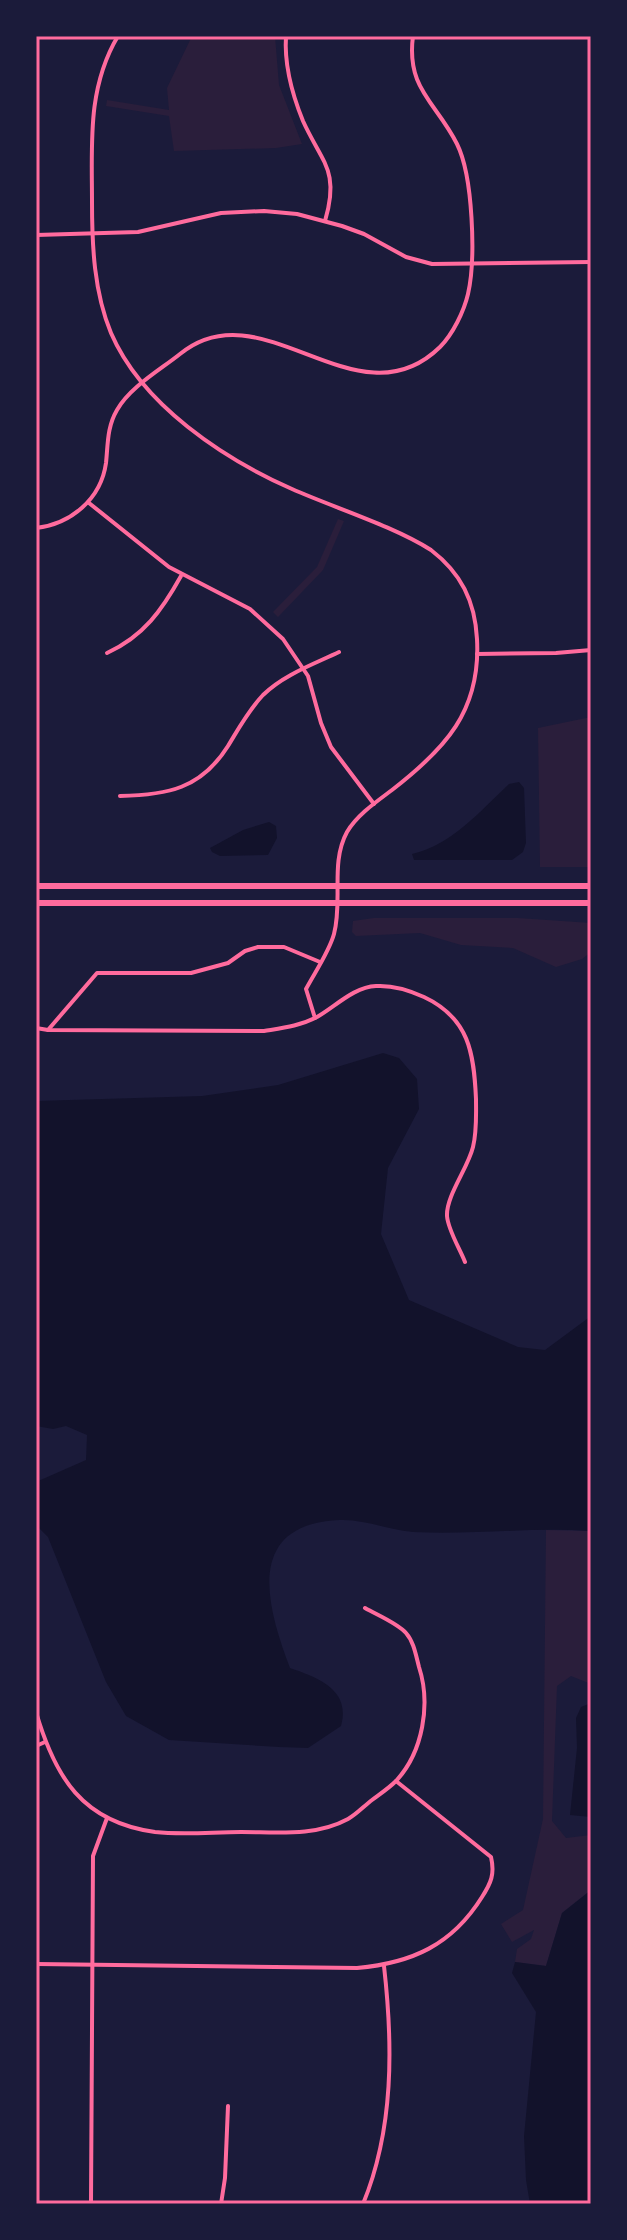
<svg xmlns="http://www.w3.org/2000/svg" width="627" height="2240" viewBox="0 0 627 2240" font-family="Overpass,sans-serif">
	<style>
		.green { fill: #2a1e3b }
		.water { fill: #12122b }
		.lines { fill: none; stroke-linecap: round; stroke-linejoin: round }
		.minor { stroke: #ff6b9d; stroke-width: 4 }
		.secondary { stroke: #ff6b9d; stroke-width: 6 }
		.neatline { fill: none; stroke: #ff6b9d; stroke-width: 3 }
	</style>
	<rect width="100%" height="100%" fill="#1b1b3a"/>
	<!-- green -->
	<g class="green">
		<path d="M192 36H275L279 85 302 144 276 148 174 151 169 116 106 106 107 100 169 110 167 88Z"/>
		<path d="M338 519 344 521 323 570 278 617 273 612 317 567Z"/>
		<path d="M591 717V867H540L538 728Z"/>
		<path d="M374 918H518L591 923V952L582 959 556 967 513 948 461 945 420 933 356 936 352 932 353 921Z"/>
		<path d="M546 1530 591 1531V1684L571 1676 557 1686 552 1821 566 1838 591 1835V1890L562 1913 546 1966 515 1962 517 1949 531 1939 534 1930 512 1942 501 1924 523 1910 543 1819Z"/>
	</g>
	<!-- water -->
	<g class="water">
		<path d="M519 782 524 788 526 843 523 852 512 860H414L412 854C452 845 480 811 509 784Z"/>
		<path d="M269 822 276 826 277 838 268 855 220 856 212 852 210 848 243 830Z"/>
		<path d="M383 1053 399 1058 417 1079 419 1109 388 1168 381 1234 409 1300 518 1347 545 1350 591 1316V1531C532 1527 472 1535 413 1532 389 1530 364 1519 340 1520 244 1524 266 1605 290 1668 319 1678 351 1690 341 1726L308 1748 279 1747 169 1740 126 1716 106 1682 48 1537 36 1525V1482L86 1460 87 1435 66 1426 53 1429 36 1426V1101L202 1096 278 1085Z"/>
		<path d="M591 1703V1817L570 1815 577 1748 576 1718 581 1707Z"/>
		<path d="M591 1890V2204H530L526 2180 524 2136 536 2012 512 1973 515 1962 546 1966 562 1913Z"/>
	</g>
	<g class="lines">
		<!-- minor -->
		<g class="minor">
			<path d="M118 36C87 88 92 144 92 202 92 246 94 292 111 333 142 405 224 459 292 489 335 508 393 526 431 550 461 573 475 601 477 639 481 711 445 749 392 790 376 802 357 815 347 832 330 863 343 901 334 934 329 952 315 972 306 989L315 1018"/>
			<path d="M286 36C284 66 292 94 303 121 322 163 340 170 325 221"/>
			<path d="M36 235 138 232 221 213 264 211 297 214 342 226 364 234 406 257 432 264 591 262"/>
			<path d="M89 503 169 567 250 609 283 639 308 676 321 723 331 747 374 804"/>
			<path d="M36 528C71 524 101 499 106 463 108 444 107 427 117 410 130 387 160 370 180 354 263 286 357 428 440 347 453 334 464 311 468 294 476 259 473 176 457 144 436 102 406 89 413 36"/>
			<path d="M107 653C144 636 162 610 181 576"/>
			<path d="M477 654 556 653 591 650"/>
			<path d="M120 796C167 795 201 789 228 746 239 728 248 711 263 695 283 675 314 664 339 652"/>
			<path d="M36 1028 48 1030 264 1031C282 1028 300 1026 317 1017 336 1006 354 987 376 986 393 985 409 990 424 997 469 1018 474 1053 476 1099 476 1115 477 1131 473 1147 468 1168 446 1196 447 1216 448 1230 460 1249 465 1262"/>
			<path d="M48 1030 97 973H191L228 963 245 951 258 947H284L320 962"/>
			<path d="M36 1712C55 1777 82 1822 155 1832 183 1835 213 1832 241 1832 276 1832 315 1837 348 1819 357 1814 364 1806 372 1800 380 1794 389 1788 396 1781 423 1752 431 1704 419 1667 416 1656 414 1642 406 1633 397 1623 377 1615 365 1608"/>
			<path d="M36 1746 45 1742"/>
			<path d="M36 1964 357 1968C412 1963 452 1945 482 1897 491 1883 495 1874 491 1857L396 1781"/>
			<path d="M91 2204 93 1856 107 1818"/>
			<path d="M221 2204 225 2178 228 2106"/>
			<path d="M363 2204C394 2129 393 2045 384 1966"/>
		</g>
		<!-- secondary -->
		<g class="secondary">
			<path d="M36 886H591"/>
			<path d="M36 903H591"/>
		</g>
	</g>
	<!-- border -->
	<rect width="627" height="2240" fill="none" stroke="#1b1b3a" stroke-width="76"/>
	<rect x="38" y="38" width="551" height="2164" class="neatline"/>
</svg>
